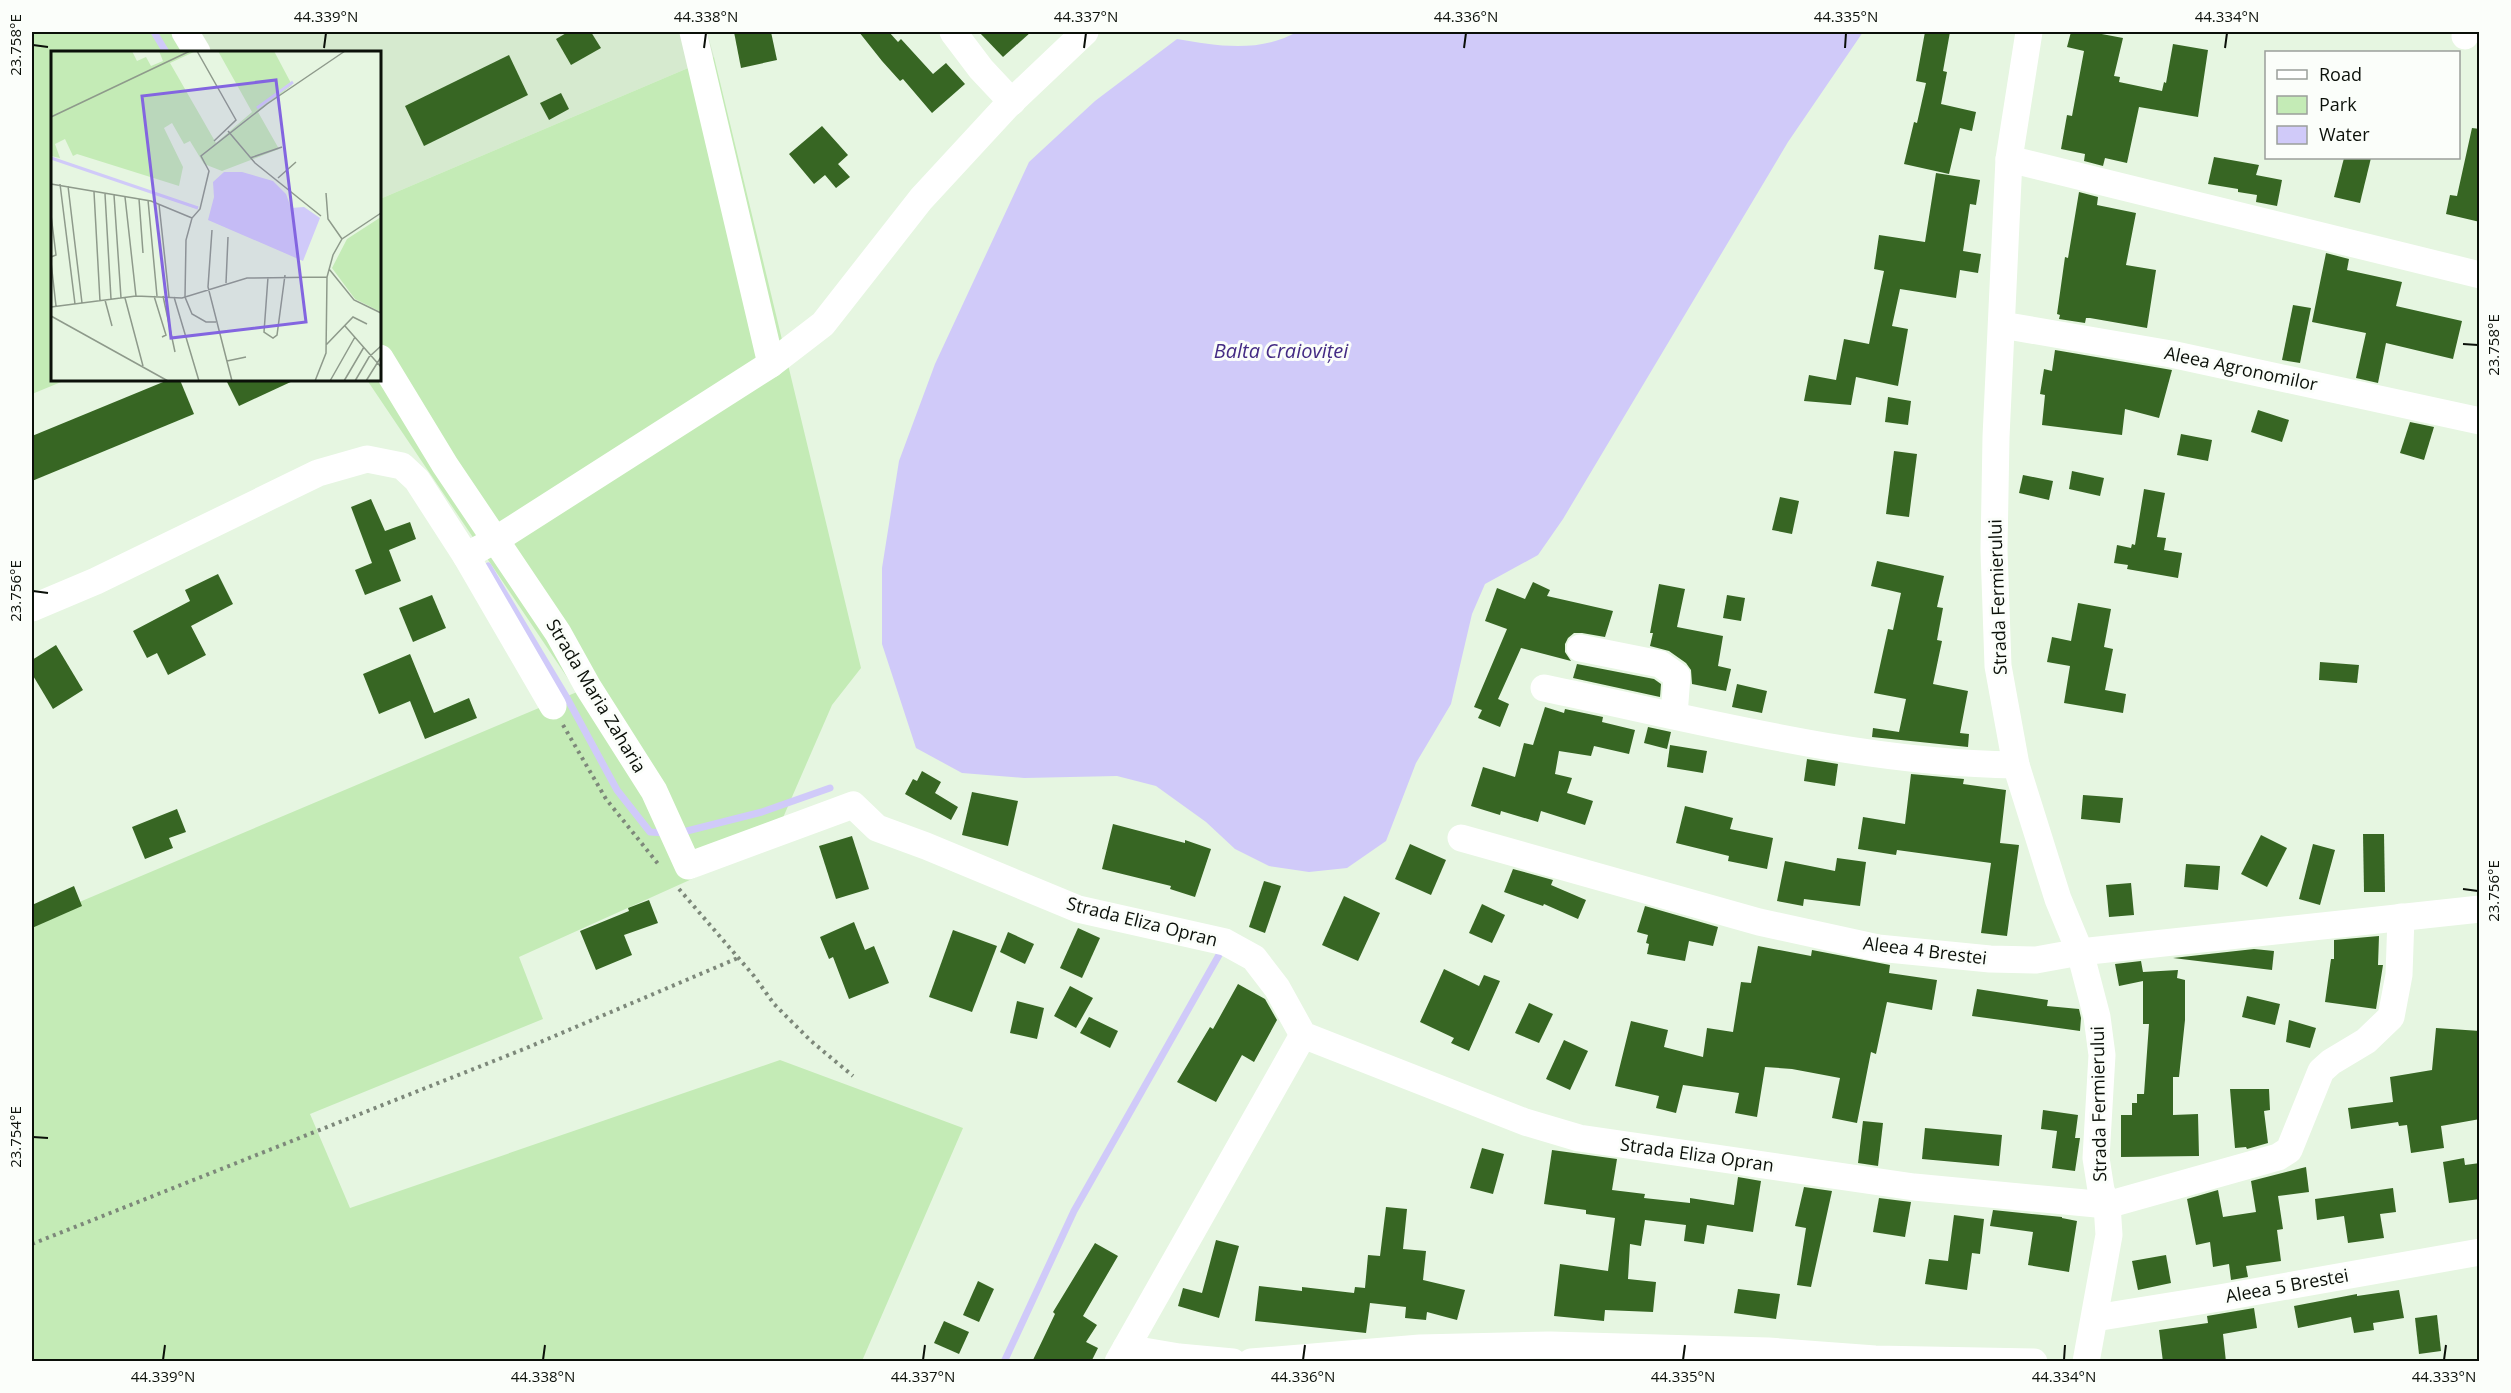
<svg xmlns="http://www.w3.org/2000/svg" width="2511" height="1393" viewBox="0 0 2511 1393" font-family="'Open Sans',sans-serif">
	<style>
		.built { fill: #d6eacf }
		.green { fill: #c4ebb6 }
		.water { fill: #d0caf9 }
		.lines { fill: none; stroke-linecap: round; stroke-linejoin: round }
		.stream { stroke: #d0caf9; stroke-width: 7 }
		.building { fill: #376623 }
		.path { stroke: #7d887a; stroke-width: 4; stroke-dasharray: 3 4.5; stroke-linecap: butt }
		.minor { stroke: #fff; stroke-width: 27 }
		.ticks { fill: none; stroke: #0b1009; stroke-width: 2 }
		.labels { text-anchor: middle; stroke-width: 6; stroke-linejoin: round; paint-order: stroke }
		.street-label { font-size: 18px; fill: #0b1009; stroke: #fbfefa }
		.water-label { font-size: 20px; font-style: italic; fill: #442b84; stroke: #fbfefa }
		.inset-river { fill: none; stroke: #d0caf9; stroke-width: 3 }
		.inset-road { fill: none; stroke: #8e9a8b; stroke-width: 1.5 }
		.view { fill: #8365e0; fill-opacity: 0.15; stroke: #8365e0; stroke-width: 3 }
		.inset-edge { fill: none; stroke: #0b1009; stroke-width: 3 }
		.neatline { fill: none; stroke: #0b1009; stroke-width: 2 }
		.ticks-label { font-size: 15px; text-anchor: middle; fill: #0b1009 }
	</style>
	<rect width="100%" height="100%" fill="#e6f6e1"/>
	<!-- built -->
	<path class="built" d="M191 32H707L714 57 380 199V52H204Z"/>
	<!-- green -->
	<g class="green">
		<path d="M32 32H191L204 52H52V380H66L32 394Z"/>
		<path d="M714 57 861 668 832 705 772 843 519 957 543 1019 310 1114 350 1208 780 1060 963 1128 862 1361 32 1362V922L577 692 367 380H380V199Z"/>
	</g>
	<!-- water -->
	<path class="water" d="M1297 32H1863L1788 142 1563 519 1538 555 1485 584 1472 614 1451 704 1416 763 1386 841 1347 868 1309 872 1269 866 1235 849 1206 822 1156 786 1117 776 1024 778 962 773 916 748 882 644V568L899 461 935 364 1029 162 1095 101 1177 39C1217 46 1259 53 1297 32Z"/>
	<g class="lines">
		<!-- stream -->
		<g class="stream">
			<path d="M154 32 166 52"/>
			<path d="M488 566 567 698 617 790 650 832 665 833"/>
			<path d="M679 833 762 812 830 788"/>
			<path d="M1004 1362 1074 1211 1219 955"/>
		</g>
	</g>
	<!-- building -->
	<g class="building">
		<path d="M568 32H591L601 48 571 65 556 39Z"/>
		<path d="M734 32H771L777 60 741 68Z"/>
		<path d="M859 32H889L898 42 901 39 933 74 946 63 965 84 932 113 903 79 900 81 882 61Z"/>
		<path d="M979 32H1031L1003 57Z"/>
		<path d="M1925 32H1950L1943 71 1947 72 1941 104 1976 112 1972 131 1960 128 1949 174 1904 164 1914 122 1917 123 1926 83 1916 81Z"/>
		<path d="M2071 32H2091L2123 38 2114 76 2120 77 2119 82 2162 91 2164 82 2166 83 2173 44 2208 50 2198 117 2139 107 2127 163 2105 158 2103 166 2084 161 2085 154 2061 149 2067 115 2072 116 2084 51 2067 47Z"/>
		<path d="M509 55 528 95 424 146 405 106Z"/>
		<path d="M561 93 569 109 549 120 540 103Z"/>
		<path d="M822 126 848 155 838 164 850 177 836 188 825 175 814 184 789 154Z"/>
		<path d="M2472 128 2480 129V222L2446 214 2450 195 2457 196Z"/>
		<path d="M2214 157 2259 165 2256 175 2282 180 2277 206 2256 202 2257 195 2238 192V189L2208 184Z"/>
		<path d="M2344 158H2371L2360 203 2334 197Z"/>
		<path d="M1936 173 1980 180 1976 205 1970 204 1963 251 1981 254 1978 273 1960 270 1956 298 1900 289 1892 326 1908 329 1898 386 1856 377 1851 405 1804 401 1809 375 1836 380 1844 339 1869 344 1884 271 1874 269 1879 235 1925 242Z"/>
		<path d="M2079 192 2098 197 2097 205 2136 213 2126 265 2156 270 2147 328 2090 318H2086L2085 323 2059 319 2060 315 2057 314 2065 257 2068 258Z"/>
		<path d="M2326 253 2349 259 2347 270 2402 282 2396 306 2462 321 2453 359 2386 343 2378 383 2356 378 2366 333 2312 322Z"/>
		<path d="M2293 305 2311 308 2300 363 2282 360Z"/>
		<path d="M2055 350 2172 370 2159 418 2125 409 2122 435 2042 425 2045 395 2040 394 2044 369 2052 371Z"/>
		<path d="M168 380H180L194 414 32 481V436Z"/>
		<path d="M226 380H295L239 406Z"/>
		<path d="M1888 397 1911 401 1908 425 1885 422Z"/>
		<path d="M2258 410 2289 420 2282 442 2251 432Z"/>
		<path d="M2410 422 2434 427 2424 460 2400 453Z"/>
		<path d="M2181 434 2212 440 2208 461 2177 455Z"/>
		<path d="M1894 451 1917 454 1909 517 1886 514Z"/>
		<path d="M2072 471 2104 478 2100 496 2069 489Z"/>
		<path d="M2023 475 2053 481 2049 500 2019 493Z"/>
		<path d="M2144 489 2165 493 2157 537 2166 538 2164 550 2182 553 2178 578 2127 569 2128 565 2114 563 2117 545 2131 548 2132 544 2135 545Z"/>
		<path d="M1780 497 1799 501 1792 534 1772 530Z"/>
		<path d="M371 499 385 531 410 522 416 539 389 550 401 581 365 595 355 570 372 563 351 507Z"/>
		<path d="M1877 561 1944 576 1937 607 1943 608 1937 640 1942 641 1933 684 1968 691 1960 733 1969 734 1968 747 1872 737 1873 728 1899 732 1906 699 1874 693 1888 629 1893 630 1901 593 1871 586Z"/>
		<path d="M218 574 233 604 191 626 206 655 168 675 157 653 147 658 133 631 190 601 185 590Z"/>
		<path d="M1533 582 1550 590 1547 596 1613 611 1605 637 1582 633H1574L1568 638 1565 644V652L1571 661 1521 648 1498 699 1509 704 1500 727 1478 718 1482 710 1474 707 1507 629 1485 621 1497 588 1525 599Z"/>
		<path d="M1659 584 1685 589 1677 627 1723 636 1718 666 1731 669 1726 691 1692 684 1691 670 1686 663 1669 651 1650 646 1653 633H1650Z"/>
		<path d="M432 595 446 628 413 642 399 608Z"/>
		<path d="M1727 595 1745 598 1741 621 1723 618Z"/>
		<path d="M2078 603 2111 609 2104 647 2113 649 2105 690 2126 694 2123 713 2064 703 2070 666 2047 662 2052 637 2071 641Z"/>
		<path d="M56 645 83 690 53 709 32 674V660Z"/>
		<path d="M410 654 434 713 469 698 477 718 425 739 410 701 379 714 363 674Z"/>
		<path d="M2320 662 2359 665 2357 683 2319 680Z"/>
		<path d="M1577 664 1654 679 1661 684 1660 697 1573 678Z"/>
		<path d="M1737 684 1767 691 1762 713 1732 707Z"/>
		<path d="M1545 707 1564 713 1565 709 1603 717 1602 722 1635 730 1629 754 1594 746 1591 756 1559 751 1555 774 1572 778 1567 793 1593 801 1585 825 1541 811 1538 822 1501 811 1500 815 1471 806 1483 767 1515 777 1524 743 1533 745Z"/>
		<path d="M1648 727 1671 732 1667 749 1644 743Z"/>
		<path d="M1670 745 1707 751 1703 773 1667 767Z"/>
		<path d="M1807 759 1838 764 1835 786 1804 781Z"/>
		<path d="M922 771 941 782 935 793 958 807 951 820 905 794 913 779 917 781Z"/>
		<path d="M1911 774 1964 779 1963 784 2006 790 2000 843 2019 845 2007 936 1981 933 1991 863 1897 850 1896 855 1858 849 1863 817 1905 824Z"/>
		<path d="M972 792 1018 801 1008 846 962 835Z"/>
		<path d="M2083 795 2123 798 2120 823 2081 819Z"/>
		<path d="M1685 806 1733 818 1730 829 1773 838 1767 869 1728 861 1729 856 1676 843Z"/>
		<path d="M177 809 186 832 169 838 173 848 145 859 132 827Z"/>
		<path d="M1113 824 1185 843V840L1211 849 1195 897 1170 889 1171 886 1102 869Z"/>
		<path d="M2363 834H2384L2385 892H2364Z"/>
		<path d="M2261 835 2287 848 2267 887 2241 874Z"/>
		<path d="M852 836 869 889 836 899 819 846Z"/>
		<path d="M1410 844 1446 860 1431 895 1395 879Z"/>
		<path d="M2313 844 2335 850 2320 905 2299 899Z"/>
		<path d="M1837 858 1866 862 1860 906 1804 899 1803 906 1777 901 1785 861 1835 871Z"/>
		<path d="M2186 864 2220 866 2218 890 2184 887Z"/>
		<path d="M1513 869 1553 880 1551 885 1586 900 1578 919 1544 904 1543 906 1504 892Z"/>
		<path d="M1264 881 1281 886 1265 933 1249 927Z"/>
		<path d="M2131 883 2134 915 2109 917 2106 885Z"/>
		<path d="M74 886 82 906 32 928V905Z"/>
		<path d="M1344 896 1380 913 1358 961 1322 945Z"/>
		<path d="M649 900 658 923 624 935 632 955 596 970 580 931 629 911 628 908Z"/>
		<path d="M1482 904 1505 915 1492 943 1469 933Z"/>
		<path d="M1645 906 1718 927 1713 946 1689 941 1685 961 1647 954 1649 944 1646 943 1648 935 1637 932Z"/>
		<path d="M854 922 865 950 874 946 889 983 849 999 833 957 829 959 820 937Z"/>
		<path d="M1078 928 1100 938 1082 978 1060 968Z"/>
		<path d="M953 930 997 946 972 1012 929 997Z"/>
		<path d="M1008 932 1034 944 1025 964 1000 952Z"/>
		<path d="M2379 936 2378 965H2383L2376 1009 2325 1002 2331 959H2334V940Z"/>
		<path d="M1758 946 1811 956 1812 950 1890 965 1889 973 1937 980 1932 1010 1887 1002 1876 1054 1871 1052 1857 1123 1832 1118 1840 1078 1792 1069 1765 1067 1757 1117 1735 1113 1739 1093 1683 1085 1676 1113 1656 1108 1659 1096 1615 1086 1631 1021 1668 1030 1664 1047 1703 1057 1707 1028 1733 1032 1741 982 1751 983Z"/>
		<path d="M2254 949 2274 951 2272 970 2173 958Z"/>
		<path d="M2141 961 2143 972 2178 970 2177 978 2185 980V1020L2179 1077H2173V1115L2198 1114 2199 1156 2121 1157V1115H2132V1103H2137V1094H2144L2149 1024H2143V981L2119 986 2115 964Z"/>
		<path d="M1444 969 1479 986 1484 975 1500 981 1469 1051 1451 1043 1454 1038 1420 1022Z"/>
		<path d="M1238 984 1265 999 1277 1020 1254 1062 1242 1055 1216 1102 1177 1082 1210 1027 1213 1029Z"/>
		<path d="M1070 986 1093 998 1076 1028 1054 1016Z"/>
		<path d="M1977 989 2048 1000 2047 1006 2079 1009 2081 1018 2080 1031 1972 1016Z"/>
		<path d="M2247 996 2280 1004 2275 1025 2242 1017Z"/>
		<path d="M1017 1001 1044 1008 1037 1039 1010 1033Z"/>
		<path d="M1529 1003 1553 1014 1539 1043 1515 1033Z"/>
		<path d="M1089 1017 1118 1031 1110 1048 1080 1033Z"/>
		<path d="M2289 1020 2316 1028 2310 1048 2286 1042Z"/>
		<path d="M2436 1028 2480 1031V1119L2441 1126 2444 1148 2411 1153 2407 1125 2399 1126 2398 1122 2351 1129 2348 1108 2393 1102 2390 1077 2432 1070Z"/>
		<path d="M1564 1040 1588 1051 1570 1090 1546 1079Z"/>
		<path d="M2230 1089H2269L2270 1110 2264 1111 2268 1143 2247 1149 2246 1147 2235 1148Z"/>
		<path d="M2043 1110 2078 1115 2075 1138H2080L2075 1171 2052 1168 2057 1131 2041 1129Z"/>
		<path d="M1863 1121 1883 1123 1878 1166 1858 1163Z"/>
		<path d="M1925 1128 2002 1135 1999 1166 1922 1159Z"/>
		<path d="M1482 1148 1504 1154 1493 1194 1470 1188Z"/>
		<path d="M1552 1150 1617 1159 1612 1190 1645 1194 1644 1198 1690 1203V1198L1734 1205 1738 1177 1761 1181 1753 1232 1707 1225 1704 1244 1684 1241 1686 1225 1645 1220 1641 1246 1630 1244 1628 1279 1656 1282 1653 1312 1605 1310 1604 1321 1554 1316 1560 1264 1608 1271 1615 1218 1586 1214V1210L1544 1204Z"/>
		<path d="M2464 1158 2465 1165 2480 1163V1199L2449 1203 2443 1162Z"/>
		<path d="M2306 1167 2309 1192 2278 1196 2283 1229 2277 1230 2281 1261 2246 1266 2248 1277 2231 1280 2229 1264 2213 1267 2210 1242 2196 1245 2187 1199 2218 1190 2223 1217 2256 1212 2251 1181Z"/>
		<path d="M1804 1187 1832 1191 1811 1287 1797 1285 1806 1228 1795 1226Z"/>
		<path d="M2393 1188 2396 1212 2380 1214 2384 1238 2348 1243 2344 1216 2317 1220 2315 1199Z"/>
		<path d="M1879 1198 1911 1202 1905 1237 1873 1232Z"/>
		<path d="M1386 1207 1407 1209 1403 1249 1426 1251 1423 1280 1465 1290 1457 1320 1427 1312 1426 1320 1405 1318 1406 1307 1370 1303 1366 1333 1255 1321 1259 1286 1302 1291V1287L1354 1293 1355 1287 1365 1288 1368 1255 1380 1256Z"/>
		<path d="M1993 1210 2062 1217V1218L2077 1221 2069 1272 2028 1265 2033 1232 1990 1226Z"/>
		<path d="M1954 1215 1984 1219 1980 1254 1972 1253 1967 1290 1925 1284 1929 1259 1948 1261Z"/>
		<path d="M1216 1240 1239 1246 1219 1318 1178 1306 1183 1288 1202 1293Z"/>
		<path d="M1095 1243 1118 1256 1083 1316 1097 1325 1086 1342 1098 1348 1091 1362H1032L1055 1314 1053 1312Z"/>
		<path d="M2166 1255 2171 1283 2138 1290 2132 1261Z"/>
		<path d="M978 1281 994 1289 979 1322 963 1315Z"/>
		<path d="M1738 1289 1780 1294 1776 1319 1734 1313Z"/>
		<path d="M2399 1290 2404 1318 2373 1323 2374 1330 2354 1333 2351 1317 2298 1328 2294 1306 2357 1294V1296Z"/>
		<path d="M2254 1308 2257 1328 2223 1334 2226 1362H2163L2159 1330 2208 1323 2207 1316Z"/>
		<path d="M2437 1315 2441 1351 2419 1354 2415 1318Z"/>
		<path d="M944 1321 969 1332 959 1354 934 1343Z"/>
	</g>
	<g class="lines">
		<!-- path -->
		<g class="path">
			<path d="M563 725 606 799 659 865"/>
			<path d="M679 889 754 976 774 1004 811 1041 853 1076"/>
			<path d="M32 1244 524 1049 738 958"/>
		</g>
		<!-- minor -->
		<g class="minor">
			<path d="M185 32 197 52"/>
			<path d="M693 32 771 364"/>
			<path d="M953 32 981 69 1012 102"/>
			<path d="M2029 32 2009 159 1996 437 1994 550 1998 666 2016 765 2058 899 2080 952 2097 1017 2102 1055 2096 1158 2101 1190 2107 1205 2109 1235 2086 1362"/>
			<path d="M2465 36 2466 32"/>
			<path d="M2009 159 2480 275"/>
			<path d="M2002 325 2171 354 2480 421"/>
			<path d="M380 358 445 465 558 633 588 687 654 791 688 866 853 805 877 828 926 846 1078 909 1225 942 1254 958 1277 988 1303 1035 1525 1122 1579 1138 1914 1187 2107 1205 2278 1157 2289 1150 2321 1071 2331 1062 2366 1041 2391 1017 2399 975 2401 917"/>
			<path d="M466 556 497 539 771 364 823 324 921 199 1006 107 1085 32"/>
			<path d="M32 608 96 581 318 473 367 459 402 466 417 480 466 556 553 706"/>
			<path d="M1580 648 1660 664 1677 676 1674 715"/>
			<path d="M1544 688C1699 720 1858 763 2016 765"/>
			<path d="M1461 838 1759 922 1878 948 1990 959 2036 960 2080 952 2480 909"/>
			<path d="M2095 1318 2219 1298 2480 1252"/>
			<path d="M1126 1348 1179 1357 1233 1362"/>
			<path d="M1118 1362 1303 1035"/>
			<path d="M1251 1362 1420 1348 1550 1345 1768 1351 1875 1359 2034 1362"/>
		</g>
	</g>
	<!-- ticks -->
	<path class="ticks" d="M33 45 48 47M324 48 326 33M704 48 706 33M1084 48 1086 33M1464 48 1466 33M1845 48 1846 33M2225 48 2227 33M2463 344 2478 345M33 591 48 593M2463 889 2478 891M33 1137 48 1138M163 1360 165 1345M543 1360 545 1345M923 1360 925 1345M1303 1360 1305 1345M1683 1360 1685 1345M2064 1360 2065 1345M2444 1360 2446 1345"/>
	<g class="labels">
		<!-- street labels -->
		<g class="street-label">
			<text transform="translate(2241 369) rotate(12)" y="6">Aleea Agronomilor</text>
			<text transform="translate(1998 597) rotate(-92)" y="6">Strada Fermierului</text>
			<text transform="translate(596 696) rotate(59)" y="6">Strada Maria Zaharia</text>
			<text transform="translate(1142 922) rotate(14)" y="6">Strada Eliza Opran</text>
			<text transform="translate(1925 951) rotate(7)" y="6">Aleea 4 Brestei</text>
			<text transform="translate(2099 1104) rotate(-91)" y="6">Strada Fermierului</text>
			<text transform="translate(1697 1155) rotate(8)" y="6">Strada Eliza Opran</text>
			<text transform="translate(2287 1286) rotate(-10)" y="6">Aleea 5 Brestei</text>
		</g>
		<!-- water labels -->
		<g class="water-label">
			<text x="1281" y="358">Balta Craioviței</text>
		</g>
	</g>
	<!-- overview -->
	<g transform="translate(51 51)">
		<rect width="330" height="330" fill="#e6f6e1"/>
		<path d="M0 0H81L86 10 95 6 100 15 112 10 108 0H145L119 12 165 92 201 61 167 0H223L241 34 207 61 228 98 171 120 153 113 139 90 133 93 121 72 113 77 132 116 128 135 26 103 22 105 14 88 4 93 9 107 0 105ZM330 166V261L304 248 281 217 296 188Z" fill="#c4ebb6"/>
		<path d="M173 121H191L222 130 235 143 240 157 253 156 269 167 252 210 157 169 163 146 162 131Z" fill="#d0caf9"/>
		<path class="inset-river" d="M206 57 242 31M0 107 147 157"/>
		<path class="inset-road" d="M146 0 185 69 163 90M0 66 139 0M177 80 204 112 270 165M199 107 231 96M227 127 245 111M0 133 100 150 141 167M9 133 24 253M17 135 31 252M43 141 49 250M275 142 277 168 291 188M54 143 60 248M63 144 70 247M74 146 85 245M88 148 92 202M97 149 106 245M108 153 118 246M0 164 5 204 0 206M161 179 157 236 181 330M0 211 5 255M278 218 303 249 330 262M217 226 213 281 222 287 226 284 234 224M175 232 177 186M103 245 115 284 111 286M112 245 124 301M123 246 148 330M74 247 92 315M54 249 61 275M0 256 85 245 131 247 196 227 276 226M0 265 117 330M165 271H155L141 263 134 246 135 189 141 167 149 158 158 120 150 105 216 53 294 0M294 275 330 316M275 294 302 266 316 273M176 310 195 306M264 330 275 302 276 226 282 204 291 188 330 162M279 330 304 286M293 330 313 296M304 330 318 306 330 295M315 330 330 306"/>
		<path class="view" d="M225 29 255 271 120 287 91 45Z"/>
		<rect width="330" height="330" class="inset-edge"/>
	</g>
	<!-- border -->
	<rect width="2511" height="1393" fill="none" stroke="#fbfefa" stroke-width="66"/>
	<!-- legend -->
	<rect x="2265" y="51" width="195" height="108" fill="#fbfefa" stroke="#9b9f9a" stroke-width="1.5"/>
	<rect x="2277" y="70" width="30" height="9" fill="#ffffff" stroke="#9b9f9a" stroke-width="1.5"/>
	<text x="2319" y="81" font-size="18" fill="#0b1009">Road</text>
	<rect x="2277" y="96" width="30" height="18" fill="#c4ebb6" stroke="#9b9f9a" stroke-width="1.5"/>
	<text x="2319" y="111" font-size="18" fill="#0b1009">Park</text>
	<rect x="2277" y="126" width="30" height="18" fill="#d0caf9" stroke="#9b9f9a" stroke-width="1.5"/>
	<text x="2319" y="141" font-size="18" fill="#0b1009">Water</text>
	<rect x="33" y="33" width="2445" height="1327" class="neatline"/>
	<g class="ticks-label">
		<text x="326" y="22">44.339°N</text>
		<text x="706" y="22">44.338°N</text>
		<text x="1086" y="22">44.337°N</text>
		<text x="1466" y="22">44.336°N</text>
		<text x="1846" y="22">44.335°N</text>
		<text x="2227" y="22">44.334°N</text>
		<text transform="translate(16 45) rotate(-90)" y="5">23.758°E</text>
		<text transform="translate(2494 345) rotate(-90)" y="5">23.758°E</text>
		<text transform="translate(16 591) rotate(-90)" y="5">23.756°E</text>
		<text transform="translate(2494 891) rotate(-90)" y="5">23.756°E</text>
		<text transform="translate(16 1137) rotate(-90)" y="5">23.754°E</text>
		<text x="163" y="1382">44.339°N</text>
		<text x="543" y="1382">44.338°N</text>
		<text x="923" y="1382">44.337°N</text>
		<text x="1303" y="1382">44.336°N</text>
		<text x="1683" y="1382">44.335°N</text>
		<text x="2064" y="1382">44.334°N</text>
		<text x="2444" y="1382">44.333°N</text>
	</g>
</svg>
